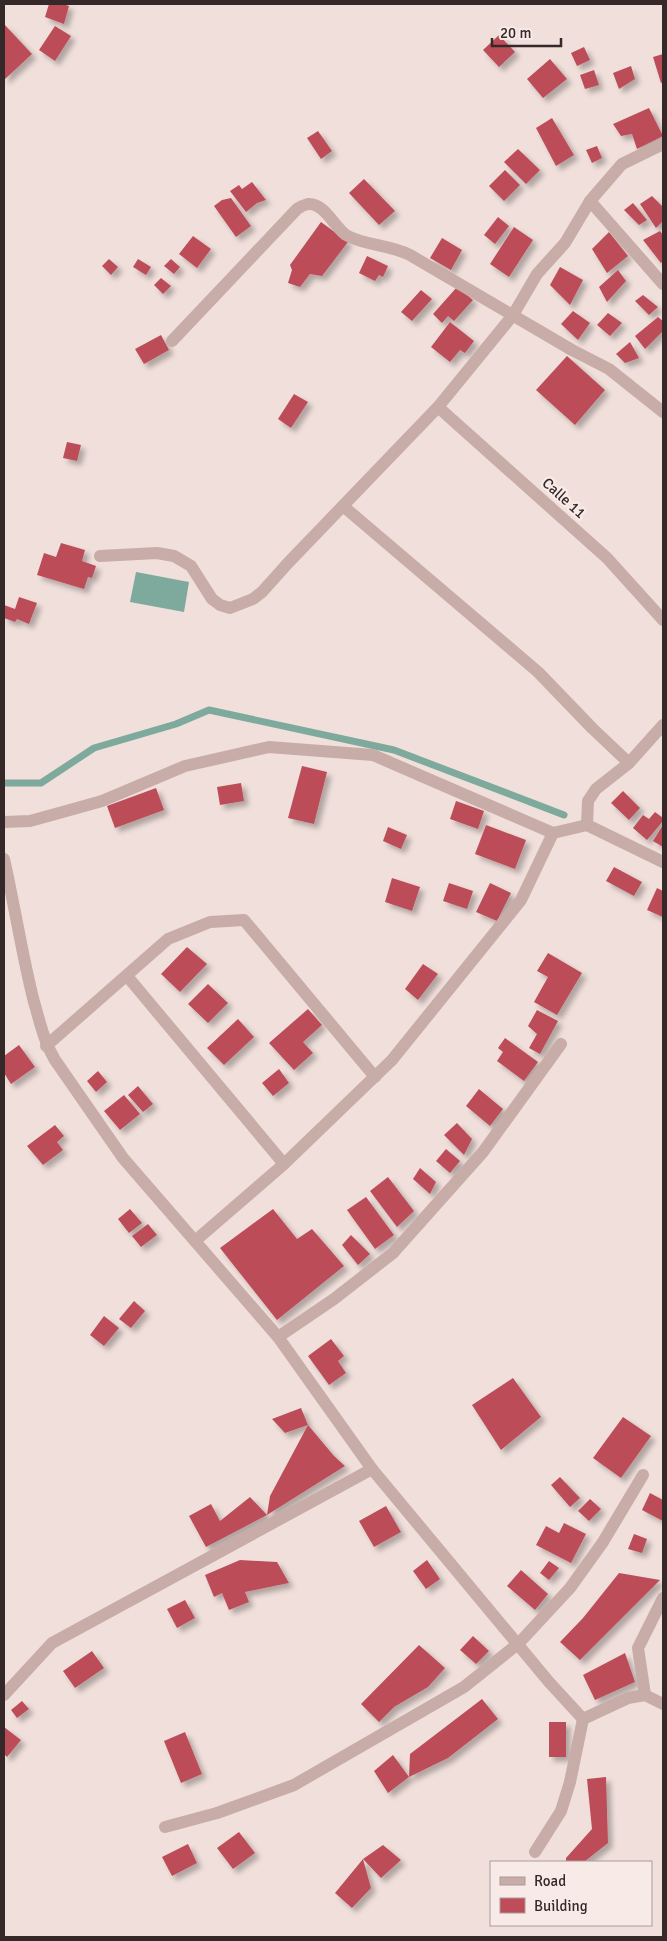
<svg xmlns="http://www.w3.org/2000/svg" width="667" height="1941" viewBox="0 0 667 1941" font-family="Signika,sans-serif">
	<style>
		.water { fill: #7daa9c }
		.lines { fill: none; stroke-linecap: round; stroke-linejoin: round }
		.stream { stroke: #7daa9c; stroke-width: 7 }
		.building { fill: #bc4d59; filter: url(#shadow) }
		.minor { stroke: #c7aca8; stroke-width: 12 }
		.labels { text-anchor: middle; stroke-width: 5; stroke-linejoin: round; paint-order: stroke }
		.street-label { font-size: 15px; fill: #342828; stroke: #f8eae7 }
	</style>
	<defs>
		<filter id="shadow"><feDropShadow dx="4.5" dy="4.5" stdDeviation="2.5" flood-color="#0004"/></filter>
	</defs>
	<rect width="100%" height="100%" fill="#f0dfdb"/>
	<!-- water -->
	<path class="water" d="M136 572 189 582 184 612 130 602Z"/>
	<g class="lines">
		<!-- stream -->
		<path class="stream" d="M4 783H41L94 748 176 724 209 710 394 750 564 815"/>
	</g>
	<!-- building -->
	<g class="building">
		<path d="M49 4H63L69 6 64 24 45 17Z"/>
		<path d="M4 24 32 54 4 80Z"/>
		<path d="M55 26 71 36 55 61 39 50Z"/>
		<path d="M499 35 515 52 499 67 483 50Z"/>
		<path d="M584 47 590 60 577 66 571 53Z"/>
		<path d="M663 54V82L661 83 653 57Z"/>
		<path d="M550 59 567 79 543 98 527 79Z"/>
		<path d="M631 66 635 79 619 89 613 73Z"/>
		<path d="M594 70 599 85 585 89 580 75Z"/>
		<path d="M649 108 663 136 637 149 632 134 621 136 613 124Z"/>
		<path d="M552 118 574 155 556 166 536 128Z"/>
		<path d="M318 131 332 151 321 159 307 138Z"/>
		<path d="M597 146 602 158 592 163 586 150Z"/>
		<path d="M518 149 540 170 526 184 504 162Z"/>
		<path d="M505 170 520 185 504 201 489 186Z"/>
		<path d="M364 179 395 211 379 225 349 193Z"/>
		<path d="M252 182 266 200 257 203 246 212 230 191 239 185 242 189Z"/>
		<path d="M652 196 663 207V221L656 228 640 204Z"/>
		<path d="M231 198 251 226 236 237 214 206 222 200Z"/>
		<path d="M633 203 647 220 639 225 624 210Z"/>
		<path d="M498 217 509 226 495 244 484 235Z"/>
		<path d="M321 222 348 242 322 276 310 274 300 287 288 283 292 270 290 265Z"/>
		<path d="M514 227 533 240 509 277 490 264Z"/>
		<path d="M660 231 663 235V261L661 263 643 240Z"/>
		<path d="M609 232 628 256 607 273 592 249Z"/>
		<path d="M193 236 211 249 197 268 179 254Z"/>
		<path d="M442 238 462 250 451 270 430 258Z"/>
		<path d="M367 256 388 266 383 277 379 275 375 281 359 273Z"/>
		<path d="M109 259 118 267 111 275 102 266Z"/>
		<path d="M138 259 151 267 146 275 133 267Z"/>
		<path d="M171 259 180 267 174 274 164 266Z"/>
		<path d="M560 267 583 280 570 305 550 285Z"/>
		<path d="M618 270 626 281 607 302 599 287Z"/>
		<path d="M161 278 171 286 163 294 154 285Z"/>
		<path d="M457 287 473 300 454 321 448 316 442 323 433 314Z"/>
		<path d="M421 290 432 299 412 321 401 312Z"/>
		<path d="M643 295 658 307 649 315 635 301Z"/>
		<path d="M573 311 590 323 578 340 561 324Z"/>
		<path d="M608 313 622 323 610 336 597 325Z"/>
		<path d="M658 317 663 321V331L645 349 635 336Z"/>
		<path d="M450 322 474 341 465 353 460 350 450 362 431 347Z"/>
		<path d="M161 335 169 350 144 364 135 349Z"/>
		<path d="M630 342 639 358 625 363 616 354Z"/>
		<path d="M567 356 605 390 575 425 536 390Z"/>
		<path d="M294 394 308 402 291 428 278 419Z"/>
		<path d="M67 442 81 445 77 461 63 458Z"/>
		<path d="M61 543 85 550 82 561 96 566 92 578 88 577 84 589 37 575 44 553 56 557Z"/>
		<path d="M19 597 37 603 29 624 17 619 15 622 4 618V605L15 609Z"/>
		<path d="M302 766 327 772 314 824 288 818Z"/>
		<path d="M241 783 244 801 220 805 217 787Z"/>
		<path d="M156 788 164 810 115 828 107 806Z"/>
		<path d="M623 791 640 808 629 820 611 803Z"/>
		<path d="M456 801 484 811 478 829 450 819Z"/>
		<path d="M655 812 663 818V821L647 840 633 828 643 815 649 819Z"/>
		<path d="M486 825 526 840 515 869 475 854Z"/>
		<path d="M663 825V847L653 841Z"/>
		<path d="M388 827 407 835 401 849 383 841Z"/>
		<path d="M614 867 642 882 634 896 606 881Z"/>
		<path d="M392 878 420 887 412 911 385 902Z"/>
		<path d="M449 883 473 891 467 909 443 901Z"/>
		<path d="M490 883 511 893 497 921 476 912Z"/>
		<path d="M657 888 663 891V917L647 910Z"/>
		<path d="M187 947 207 964 180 992 161 974Z"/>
		<path d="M548 953 582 973 557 1015 534 1002 548 977 537 971Z"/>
		<path d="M423 964 438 974 418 1000 405 989Z"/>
		<path d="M208 984 228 1003 208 1023 188 1004Z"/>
		<path d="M308 1009 322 1025 303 1042 313 1053 294 1070 269 1043Z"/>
		<path d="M537 1010 558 1021 540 1054 529 1048 537 1034 528 1026Z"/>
		<path d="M238 1019 254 1037 224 1065 207 1048Z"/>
		<path d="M505 1038 538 1062 524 1081 497 1061 503 1052 498 1048Z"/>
		<path d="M19 1045 35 1067 11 1084 4 1073V1056Z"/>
		<path d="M279 1069 289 1083 273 1096 262 1083Z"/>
		<path d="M98 1071 107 1082 96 1092 87 1081Z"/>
		<path d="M138 1086 153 1104 143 1112 128 1095Z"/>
		<path d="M479 1089 503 1109 490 1126 466 1106Z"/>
		<path d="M124 1095 140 1114 120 1130 104 1111Z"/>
		<path d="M457 1123 472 1139 464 1155 444 1135Z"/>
		<path d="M55 1125 64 1136 57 1142 63 1150 43 1165 27 1146Z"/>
		<path d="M446 1149 460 1161 450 1173 436 1161Z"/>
		<path d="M420 1168 436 1182 430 1194 413 1179Z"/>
		<path d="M388 1177 414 1211 397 1227 370 1191Z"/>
		<path d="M366 1197 394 1235 375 1249 347 1210Z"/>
		<path d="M130 1209 142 1223 129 1233 118 1219Z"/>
		<path d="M273 1209 297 1239 312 1229 344 1266 277 1320 220 1248Z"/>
		<path d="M148 1224 157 1235 141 1247 132 1236Z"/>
		<path d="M351 1235 370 1254 358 1265 342 1245Z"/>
		<path d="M134 1301 145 1311 131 1328 119 1319Z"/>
		<path d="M104 1316 119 1328 104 1346 90 1335Z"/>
		<path d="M331 1339 344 1356 338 1361 346 1373 329 1385 308 1356Z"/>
		<path d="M513 1378 541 1417 501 1450 472 1405Z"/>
		<path d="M301 1408 308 1425 285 1433 272 1419Z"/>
		<path d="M623 1417 651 1436 621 1478 593 1458Z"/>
		<path d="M308 1425 334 1456 345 1466 267 1515 270 1496Z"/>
		<path d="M560 1477 580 1498 570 1507 551 1485Z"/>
		<path d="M650 1493 663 1500V1521L642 1510Z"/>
		<path d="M250 1497 267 1515 206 1547 189 1516 211 1504 220 1521Z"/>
		<path d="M590 1499 601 1509 589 1521 578 1511Z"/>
		<path d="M386 1506 401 1532 374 1547 359 1521Z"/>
		<path d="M564 1523 586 1534 571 1563 536 1545 546 1526 559 1533Z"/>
		<path d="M634 1534 647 1539 642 1553 628 1549Z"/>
		<path d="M240 1560 277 1562 289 1583 245 1592 249 1602 229 1610 222 1593 214 1597 205 1575Z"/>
		<path d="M427 1560 440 1579 426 1589 413 1571Z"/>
		<path d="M549 1561 559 1568 549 1580 540 1573Z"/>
		<path d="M521 1570 548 1594 535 1610 507 1586Z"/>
		<path d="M619 1573 660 1580 580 1660 560 1642 583 1618Z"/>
		<path d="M185 1600 195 1618 177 1628 167 1609Z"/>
		<path d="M473 1636 489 1651 476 1664 460 1650Z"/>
		<path d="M419 1645 445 1668 428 1687 394 1707 379 1722 361 1704Z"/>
		<path d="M92 1651 104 1668 75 1688 63 1671Z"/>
		<path d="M625 1653 635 1682 595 1700 583 1675Z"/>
		<path d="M482 1699 498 1719 448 1758 409 1777 388 1793 374 1771 393 1755 409 1777 410 1754Z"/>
		<path d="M22 1701 29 1709 17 1718 11 1710Z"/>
		<rect x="549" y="1722" width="17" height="35"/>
		<path d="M4 1727 21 1740 7 1757 4 1754Z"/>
		<path d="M185 1732 202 1774 181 1783 164 1741Z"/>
		<path d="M606 1777 608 1843 584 1862H566V1858L592 1829 587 1779Z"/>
		<path d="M239 1832 255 1853 233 1869 217 1848Z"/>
		<path d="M188 1844 197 1863 172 1876 162 1857Z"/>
		<path d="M383 1845 401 1860 381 1878 363 1859 371 1888 352 1908 335 1893 363 1859Z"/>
	</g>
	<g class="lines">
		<!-- minor -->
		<g class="minor">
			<path d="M663 144 622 164 590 201 663 284"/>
			<path d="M172 341 297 209C300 207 304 205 308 204 325 203 334 227 346 235 362 245 391 245 410 255L572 350 609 369 663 412"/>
			<path d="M438 407 607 558 663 620"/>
			<path d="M343 506 538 672 592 728 629 763"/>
			<path d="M100 556 157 553 174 556 191 566 212 599 220 605 230 608 253 599 262 592 288 563 438 407 513 315 537 274 565 243 590 201"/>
			<path d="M4 822 30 821 77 808 102 801 185 766 269 747 373 755 553 833 587 825 663 862"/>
			<path d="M587 825 588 801 596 789 629 763 663 725"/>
			<path d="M4 859C15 907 22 955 34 1002 40 1022 44 1042 55 1060L123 1158 278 1337 372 1469 549 1682 583 1719"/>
			<path d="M127 976 284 1164"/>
			<path d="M46 1046 168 939 210 922 244 920 375 1077"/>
			<path d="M195 1241 284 1164 392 1060 521 900 553 833"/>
			<path d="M278 1337 334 1299 393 1253 483 1152 561 1044"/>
			<path d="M4 1695 52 1643 372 1469"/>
			<path d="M645 1695 638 1648 663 1598"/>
			<path d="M583 1719 628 1698 645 1695 663 1704"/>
			<path d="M165 1827 217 1813 294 1785 464 1687 519 1643 570 1588 603 1542 643 1475"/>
			<path d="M535 1852 561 1811 570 1782 583 1719"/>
		</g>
	</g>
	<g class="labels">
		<!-- street labels -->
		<g class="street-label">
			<text transform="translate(564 498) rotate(42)" y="5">Calle 11</text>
		</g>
	</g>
	<!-- border -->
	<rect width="667" height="1941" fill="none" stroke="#342828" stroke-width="10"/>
	<!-- legend -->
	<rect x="490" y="1861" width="162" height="65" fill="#f8eae7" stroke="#aa9c9b"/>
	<rect x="500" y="1877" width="25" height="8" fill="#c7aca8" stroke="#aa9c9b"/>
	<text x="534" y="1886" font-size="15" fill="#342828">Road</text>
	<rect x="500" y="1898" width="25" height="15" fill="#bc4d59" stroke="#aa9c9b"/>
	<text x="534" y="1911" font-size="15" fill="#342828">Building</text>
	<!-- scale -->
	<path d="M492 38v8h69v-8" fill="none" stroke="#342828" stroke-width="2.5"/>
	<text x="500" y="38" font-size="15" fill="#342828" stroke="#f8eae7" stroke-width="4" paint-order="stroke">20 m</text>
</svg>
